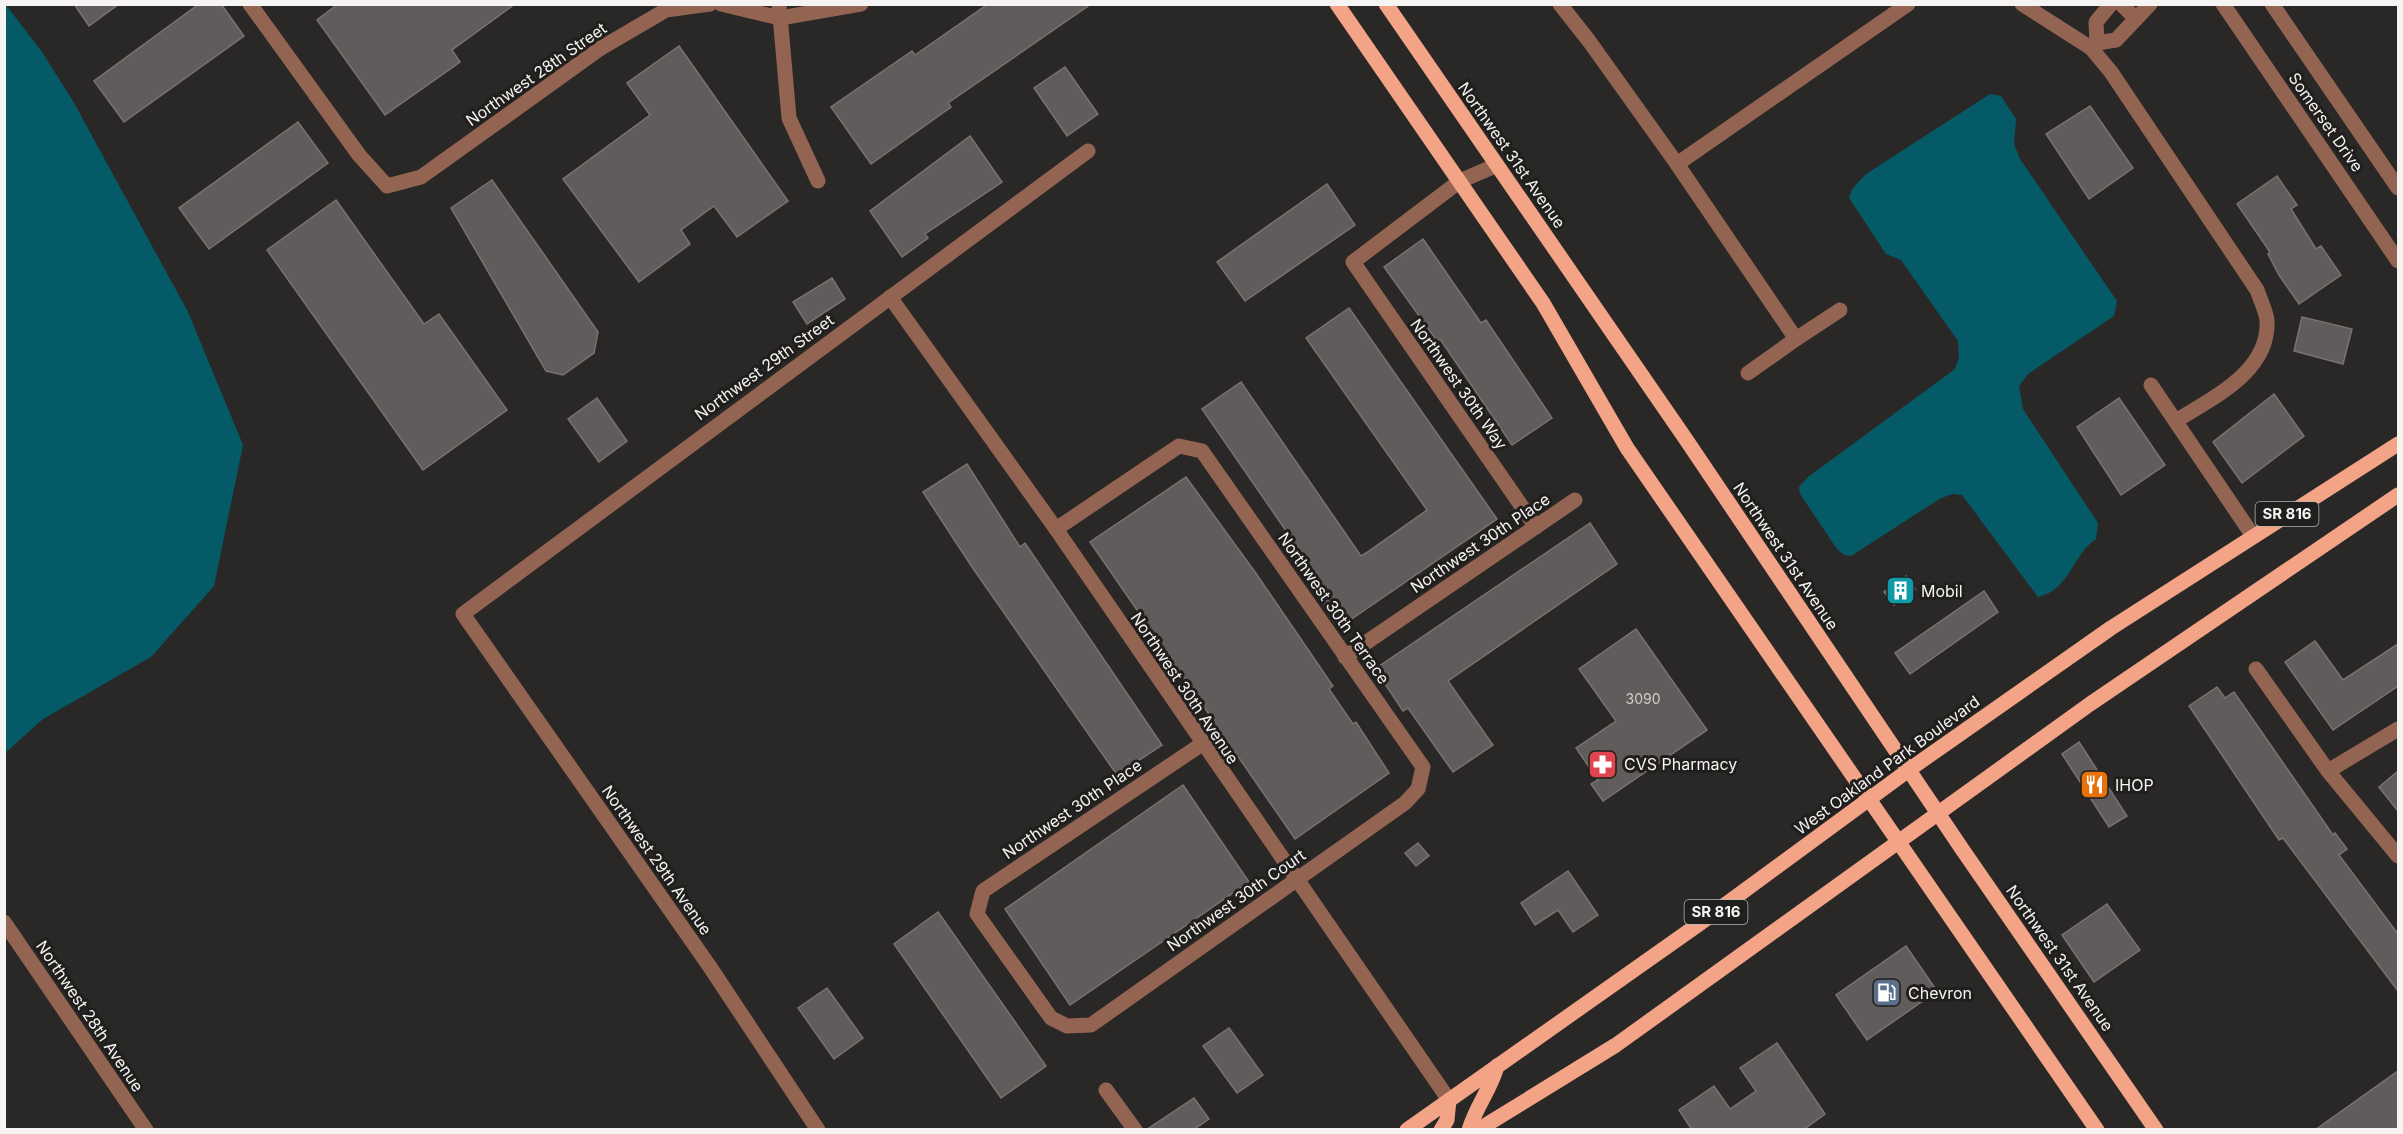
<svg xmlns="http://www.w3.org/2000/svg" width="2403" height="1134" viewBox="0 0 2403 1134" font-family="Inter,sans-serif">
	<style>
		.water { fill: #045b67 }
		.building { fill: #605c5b; stroke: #777372; stroke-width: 1.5 }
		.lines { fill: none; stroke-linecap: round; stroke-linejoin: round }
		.street { stroke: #946452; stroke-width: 15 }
		.primary { stroke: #f3a486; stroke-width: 15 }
		.labels { text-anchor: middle; stroke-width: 6; stroke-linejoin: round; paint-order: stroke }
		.number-label { font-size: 14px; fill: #d0cecc }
		.shield { fill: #211f1d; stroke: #b5b4b2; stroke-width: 1.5 }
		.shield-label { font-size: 15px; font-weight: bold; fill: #f5f4f2 }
		.street-label { font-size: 16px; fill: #f5f4f2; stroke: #211f1d }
		.poi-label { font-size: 16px; fill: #f5f4f2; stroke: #211f1d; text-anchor: start }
	</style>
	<rect width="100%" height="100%" fill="#2a2826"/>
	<!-- water -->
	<g class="water">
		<path d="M6 5 42 52 73 101 188 312 243 445 214 586 151 657 43 719 5 753Z"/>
		<path d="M1990 94 2001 96 2016 119 2014 144 2020 159 2117 301 2114 316 2028 374 2019 386 2023 409 2098 523 2096 539C2072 555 2070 590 2038 597L1962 495 1953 494 1941 498 1851 556 1844 555 1837 549 1800 494 1799 487 1808 477 1955 369 1959 357 1958 341 1901 260 1886 254 1849 198 1852 189 1866 174Z"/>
	</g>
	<!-- building -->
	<g class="building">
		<path d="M74 4H119L89 26Z"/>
		<path d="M199 4H221L244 36 124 122 94 81Z"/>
		<path d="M338 4H515L452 50 460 62 385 115 317 20Z"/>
		<path d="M988 4H1091L948 103 951 107 871 164 831 107 912 51 915 55Z"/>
		<path d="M679 46 788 201 737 237 714 206 681 230 690 244 639 282 563 179 650 115 627 83Z"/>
		<path d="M1065 67 1098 114 1067 136 1034 88Z"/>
		<path d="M2090 106 2133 168 2089 199 2046 134Z"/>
		<path d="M298 122 328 163 209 249 179 208Z"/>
		<path d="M970 136 1002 182 925 234 928 238 902 257 870 211Z"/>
		<path d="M2277 176 2297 205 2291 209 2316 249 2321 246 2341 275 2299 304 2279 275 2268 254 2270 252 2237 204Z"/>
		<path d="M492 180 598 332 594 353 563 375 546 371 451 208Z"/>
		<path d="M1327 184 1355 225 1245 301 1217 262Z"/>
		<path d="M336 200 424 324 439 314 507 410 423 470 267 250Z"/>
		<path d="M1423 239 1481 323 1486 320 1552 418 1512 445 1440 339 1437 341 1384 267Z"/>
		<path d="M832 278 845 299 807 324 793 302Z"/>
		<path d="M1349 308 1497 519 1340 627 1314 589 1322 583 1202 409 1241 382 1361 556 1366 553 1427 510 1306 338Z"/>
		<path d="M2302 317 2352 329 2343 364 2294 351Z"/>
		<path d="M2274 394 2304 436 2242 483 2213 442Z"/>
		<path d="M597 398 627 441 599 462 568 419Z"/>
		<path d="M2119 398 2165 465 2121 495 2077 427Z"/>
		<path d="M967 464 1020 547 1025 543 1162 745 1117 775 972 567 923 492Z"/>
		<path d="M1186 477 1255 572 1333 686 1329 689 1353 724 1356 722 1389 773 1295 839 1090 542Z"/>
		<path d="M1590 523 1617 564 1448 681 1493 745 1453 772 1408 708 1403 711 1375 669Z"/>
		<path d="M1906 576 1915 589 1894 605 1884 592Z"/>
		<path d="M1984 591 1998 612 1910 674 1895 653Z"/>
		<path d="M1636 629 1707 730 1603 801 1591 784 1598 780 1576 748 1616 721 1579 669Z"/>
		<path d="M2315 641 2343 680 2398 644V686L2333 730 2285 662Z"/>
		<path d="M2217 687 2225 698 2234 692 2333 835 2335 833 2347 849 2339 855 2398 934V991L2283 838 2279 840 2189 706Z"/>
		<path d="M2079 742 2127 816 2109 827 2062 754Z"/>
		<path d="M2398 771V811L2379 787Z"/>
		<path d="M1183 785 1249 882 1070 1005 1005 909Z"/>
		<path d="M1418 843 1429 856 1416 866 1405 853Z"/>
		<path d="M1568 871 1598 915 1573 932 1558 910 1535 925 1521 903Z"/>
		<path d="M2107 904 2140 950 2094 982 2062 935Z"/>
		<path d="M938 912 1046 1066 1001 1098 894 944Z"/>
		<path d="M1906 946 1937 991 1867 1040 1836 995Z"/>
		<path d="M827 988 863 1038 834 1059 798 1008Z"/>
		<path d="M1229 1028 1263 1075 1237 1093 1203 1046Z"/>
		<path d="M1777 1043 1825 1114 1803 1130H1692L1679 1110 1714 1086 1730 1109 1756 1091 1740 1068Z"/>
		<path d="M2398 1071V1130H2315Z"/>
		<path d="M1194 1098 1209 1119 1193 1130H1146Z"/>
	</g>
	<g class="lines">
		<!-- street -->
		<g class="street">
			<path d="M250 4 359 155 387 186 421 177 601 48 666 10 710 4"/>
			<path d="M721 4 780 18 861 4"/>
			<path d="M779 4 789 118 818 181"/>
			<path d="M1560 4 1589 41 1677 164 1908 4"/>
			<path d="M2022 4 2091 48 2097 43 2116 40 2150 4"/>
			<path d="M2121 4 2136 19"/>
			<path d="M2223 4 2398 261"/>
			<path d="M2272 4 2398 188"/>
			<path d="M2097 43 2096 22 2111 4"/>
			<path d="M2091 48 2111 72 2257 290C2260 299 2266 311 2267 320 2270 372 2213 397 2176 421"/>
			<path d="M1677 164 1796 339 1748 373"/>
			<path d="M1497 165 1460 181 1353 262 1536 527"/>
			<path d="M890 297 1056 529 1449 1100"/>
			<path d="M1796 339 1840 310"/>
			<path d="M2151 385 2253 536"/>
			<path d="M1056 529 1179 446 1202 451 1423 767 1418 789 1405 803 1091 1025 1067 1026 1051 1018 977 914 983 891 1202 744"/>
			<path d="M1345 657 1575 500"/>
			<path d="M2256 669 2328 771 2398 856"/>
			<path d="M2328 771 2398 729"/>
			<path d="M4 922 146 1130"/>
			<path d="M1106 1090 1135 1130"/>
			<path d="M818 1130 710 967 463 614 1088 151"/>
		</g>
		<!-- primary -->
		<g class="primary">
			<path d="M1337 4 1543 303 1627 448 2097 1130"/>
			<path d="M1386 4 1685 438 1962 849 2156 1130"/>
			<path d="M1407 1130 1699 924 1910 769 2111 628 2398 444"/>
			<path d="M1441 1130 1447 1120 1449 1100"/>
			<path d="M1469 1130C1476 1106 1491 1089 1497 1066"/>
			<path d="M1478 1130 1616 1045 2090 704 2398 495"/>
		</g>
	</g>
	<!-- icons -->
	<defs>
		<symbol id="building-square" viewBox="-11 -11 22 22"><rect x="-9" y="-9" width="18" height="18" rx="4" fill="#0f9aa8" stroke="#211f1d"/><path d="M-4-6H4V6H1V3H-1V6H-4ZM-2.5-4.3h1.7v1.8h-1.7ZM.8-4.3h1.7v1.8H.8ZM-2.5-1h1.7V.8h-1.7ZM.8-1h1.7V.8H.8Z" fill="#fff"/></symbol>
		<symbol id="pharmacy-square" viewBox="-11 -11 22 22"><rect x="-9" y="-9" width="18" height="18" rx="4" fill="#e0444e" stroke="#211f1d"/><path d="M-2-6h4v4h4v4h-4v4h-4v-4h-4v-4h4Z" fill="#fff"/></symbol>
		<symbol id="restaurant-square" viewBox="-11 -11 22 22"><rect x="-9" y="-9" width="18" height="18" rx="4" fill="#e8710a" stroke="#211f1d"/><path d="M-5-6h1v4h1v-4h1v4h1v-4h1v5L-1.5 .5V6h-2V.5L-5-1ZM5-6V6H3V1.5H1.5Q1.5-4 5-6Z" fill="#fff"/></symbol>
		<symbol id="fuel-square" viewBox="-11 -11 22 22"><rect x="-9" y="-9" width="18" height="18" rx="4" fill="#5c6f8a" stroke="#211f1d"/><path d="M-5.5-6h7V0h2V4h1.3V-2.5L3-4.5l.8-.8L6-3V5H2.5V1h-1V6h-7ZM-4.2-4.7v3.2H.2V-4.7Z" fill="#fff"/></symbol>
	</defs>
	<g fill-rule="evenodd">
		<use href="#building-square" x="1884" y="574" width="33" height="33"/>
		<use href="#pharmacy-square" x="1586" y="748" width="33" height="33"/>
		<use href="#restaurant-square" x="2078" y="768" width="33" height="33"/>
		<use href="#fuel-square" x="1870" y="976" width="33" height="33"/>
	</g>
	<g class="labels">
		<!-- number labels -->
		<g class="number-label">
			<text x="1643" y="704">3090</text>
		</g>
		<!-- shield labels -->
		<g class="shield">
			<rect x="2255.5" y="502" width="63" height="24" rx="4.5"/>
			<rect x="1684.5" y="900" width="63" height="24" rx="4.5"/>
		</g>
		<g class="shield-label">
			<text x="2287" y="519">SR 816</text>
			<text x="1716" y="917">SR 816</text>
		</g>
		<!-- street labels -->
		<g class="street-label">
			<text transform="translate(536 74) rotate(-35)" y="6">Northwest 28th Street</text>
			<text transform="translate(2326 122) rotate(55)" y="6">Somerset Drive</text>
			<text transform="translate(1512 155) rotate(55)" y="6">Northwest 31st Avenue</text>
			<text transform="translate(764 367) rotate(-36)" y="6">Northwest 29th Street</text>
			<text transform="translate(1459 384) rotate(55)" y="6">Northwest 30th Way</text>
			<text transform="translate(1480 543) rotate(-34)" y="6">Northwest 30th Place</text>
			<text transform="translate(1786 556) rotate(56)" y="6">Northwest 31st Avenue</text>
			<text transform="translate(1334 608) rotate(55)" y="6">Northwest 30th Terrace</text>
			<text transform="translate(1185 688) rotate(56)" y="6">Northwest 30th Avenue</text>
			<text transform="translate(1887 765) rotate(-36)" y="6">West Oakland Park Boulevard</text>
			<text transform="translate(1072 809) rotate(-34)" y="6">Northwest 30th Place</text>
			<text transform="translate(657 860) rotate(55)" y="6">Northwest 29th Avenue</text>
			<text transform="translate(1236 900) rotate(-35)" y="6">Northwest 30th Court</text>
			<text transform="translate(2060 958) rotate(55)" y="6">Northwest 31st Avenue</text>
			<text transform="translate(90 1016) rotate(56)" y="6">Northwest 28th Avenue</text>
		</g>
		<!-- poi labels -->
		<g class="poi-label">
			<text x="1921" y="597">Mobil</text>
			<text x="1624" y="770">CVS Pharmacy</text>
			<text x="2115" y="791">IHOP</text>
			<text x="1908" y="999">Chevron</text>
		</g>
	</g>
	<!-- border -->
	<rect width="2403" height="1134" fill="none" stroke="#f5f4f2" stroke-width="12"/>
</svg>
